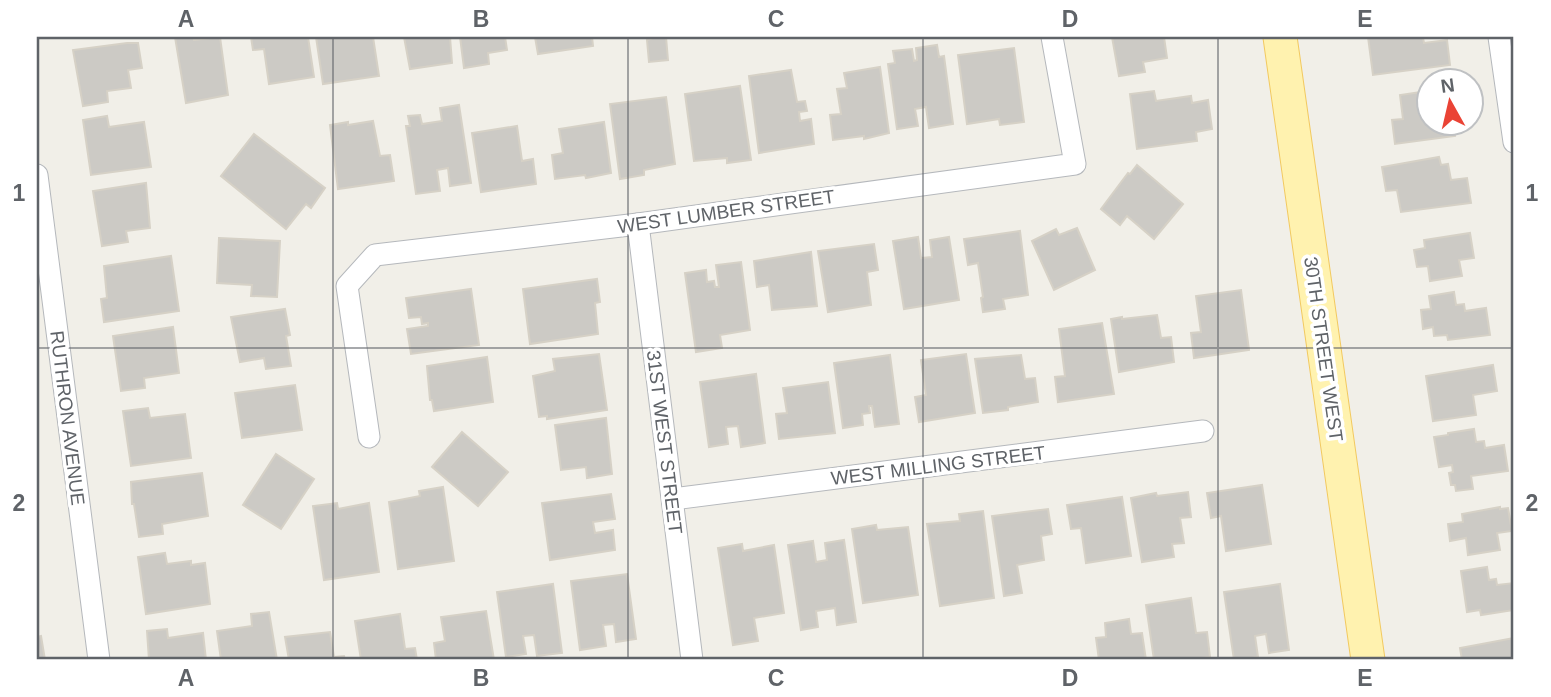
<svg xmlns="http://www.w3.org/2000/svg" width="1551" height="697" viewBox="0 0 1551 697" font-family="Helvetica,sans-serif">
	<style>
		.building { fill: #cccac5; stroke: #d6d1c6; stroke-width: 2 }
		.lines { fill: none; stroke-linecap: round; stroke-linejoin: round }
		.minor-casing { stroke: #b5b8bc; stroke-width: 23 }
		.primary-casing { stroke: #f2c960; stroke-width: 35 }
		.minor { stroke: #fff; stroke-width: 21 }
		.primary { stroke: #fff2af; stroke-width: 33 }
		.grid { fill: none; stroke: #5f6368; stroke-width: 2; stroke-opacity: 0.55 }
		.labels { text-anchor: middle; stroke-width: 7; stroke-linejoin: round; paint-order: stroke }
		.street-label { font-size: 19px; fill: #5f6368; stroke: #fff }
		.neatline { fill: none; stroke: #5f6368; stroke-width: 2.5 }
		.grid-label { font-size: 23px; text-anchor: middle; font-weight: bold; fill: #5f6368 }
	</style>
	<rect width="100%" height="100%" fill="#f1efe8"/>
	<!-- building -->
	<g class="building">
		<path d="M175 37H193L194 40 220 37 228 95 186 103Z"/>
		<path d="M251 37H308L314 77 269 84 264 49 253 50Z"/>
		<path d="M316 37H373L379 76 323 84Z"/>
		<path d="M404 37H450L452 63 410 69Z"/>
		<path d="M460 37H505L507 50 488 53 489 64 464 68Z"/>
		<path d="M535 37H592L593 46 538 54Z"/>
		<path d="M656 37H666L668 60 649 62 647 40Z"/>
		<path d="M1112 37H1164L1167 58 1143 62 1145 72 1119 76Z"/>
		<path d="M1368 37H1427L1423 38 1424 43 1447 40 1450 65 1373 75Z"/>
		<path d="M127 43H138L142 68 128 70 131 88 107 91 108 102 83 106 73 50Z"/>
		<path d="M937 45 939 57 944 56 953 124 929 128 926 107 915 109 918 126 897 129 888 64 895 63 893 51 912 49 914 61 917 60 916 48Z"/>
		<path d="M1014 48 1024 122 1000 125 999 119 967 124 958 55Z"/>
		<path d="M880 67 889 133 864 139V136L833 140 830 115 841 114 837 89 847 88 844 73Z"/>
		<path d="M791 70 797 102 805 101 807 111 799 112 800 121 811 119 814 144 759 153 749 76Z"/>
		<path d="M740 86 751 160 727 163V158L694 161 685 94Z"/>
		<path d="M1154 91 1156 101 1191 96 1192 103 1208 100 1212 129 1196 132 1197 141 1137 149 1130 94Z"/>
		<path d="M1428 91V122H1453L1455 136 1395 144 1392 120 1403 119 1400 95Z"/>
		<path d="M666 97 675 164 644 170V175L620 179 610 104Z"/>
		<path d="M459 105 471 183 450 186 448 168 437 170 440 191 416 194 406 126H410L408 116 420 115 422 124 442 121 440 108Z"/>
		<path d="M107 116 109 127 144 122 151 167 91 175 83 120Z"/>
		<path d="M373 121 380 156 390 155 394 181 338 189 330 125 348 122V125Z"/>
		<path d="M604 122 611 173 586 178 585 175 555 179 552 155 563 153 559 129Z"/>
		<path d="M517 126 522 161 533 159 536 184 481 192 472 133Z"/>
		<path d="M254 134 325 188 311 208 306 204 286 229 221 176Z"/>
		<path d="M1439 157 1441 165 1448 164 1451 180 1467 178 1471 203 1401 212 1397 190 1386 191 1382 167Z"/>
		<path d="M1137 165 1183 204 1154 239 1127 216 1120 225 1101 209 1128 173 1130 174Z"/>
		<path d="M146 183 150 228 126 231 128 242 102 246 93 191Z"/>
		<path d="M1077 228 1095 270 1054 290 1032 241 1056 229 1059 235Z"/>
		<path d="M1020 231 1028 295 1003 299 1005 309 983 312 981 298 983 297 978 263 968 265 964 239Z"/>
		<path d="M1470 233 1474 258 1459 260 1462 276 1430 281 1428 266 1417 267 1414 250 1425 248 1424 240Z"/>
		<path d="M918 237 921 258 932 257 930 240 949 237 959 300 904 309 893 241Z"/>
		<path d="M219 238 280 241 277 297 251 296 252 285 217 283Z"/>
		<path d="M874 244 878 270 867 272 871 305 828 312 818 251Z"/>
		<path d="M811 252 817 306 772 310 769 285 757 287 754 261Z"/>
		<path d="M171 256 179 311 104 322 101 299 107 298 104 266Z"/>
		<path d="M741 262 750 330 720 335 722 348 696 352 685 273 706 270 707 282 714 281 715 287H719L716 265Z"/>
		<path d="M597 279 600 302 595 303 598 334 530 344 523 289Z"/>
		<path d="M471 289 479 345 411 354 407 329 428 326V323L422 324 421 317 409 318 406 298Z"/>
		<path d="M1241 290 1249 350 1194 358 1191 333 1201 332 1196 296Z"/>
		<path d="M1454 292 1456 305 1464 304 1465 311 1486 308 1490 335 1448 340 1447 335 1434 336 1433 327 1423 329 1421 310 1431 309 1429 296Z"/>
		<path d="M285 309 290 335 286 336 291 366 266 369 264 358 240 362 231 317Z"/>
		<path d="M1157 315 1161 338 1171 337 1174 362 1119 372 1111 319 1122 317V319Z"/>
		<path d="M1102 323 1114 394 1058 402 1055 377 1065 376 1059 329Z"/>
		<path d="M173 327 179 373 144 378 145 388 121 391 113 336Z"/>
		<path d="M599 354 607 410 547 419V416L539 417 533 376 555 371 553 359Z"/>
		<path d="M966 354 975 413 919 422 915 397 926 395 921 360Z"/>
		<path d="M890 355 899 424 875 427 872 406H869L870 413 862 414 863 425 843 428 834 363Z"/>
		<path d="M1021 355 1025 379 1035 378 1038 402 1008 407V410L983 413 975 359Z"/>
		<path d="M487 357 493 402 434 411 432 400H430L427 366Z"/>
		<path d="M1493 365 1497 391 1473 395 1476 415 1433 421 1426 376Z"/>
		<path d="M756 374 765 443 741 447 738 426 726 427 728 444 709 447 700 382Z"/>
		<path d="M828 382 835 433 779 439 776 414 787 413 783 388Z"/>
		<path d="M295 385 302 430 242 438 235 393Z"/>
		<path d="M148 408 150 418 185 414 191 458 131 466 123 411Z"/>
		<path d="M606 418 612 474 587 478 586 467 561 470 555 425Z"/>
		<path d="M1474 429 1476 442 1484 441 1485 448 1504 445 1508 471 1471 476 1473 489 1456 491 1455 485H1451L1449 473 1453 472 1452 465 1439 467 1434 437 1448 435V433Z"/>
		<path d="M462 432 508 472 478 506 432 467Z"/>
		<path d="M276 454 314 479 281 529 243 505Z"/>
		<path d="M202 473 208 516 162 524 163 534 139 537 134 504H132L131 482Z"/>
		<path d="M1262 485 1271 544 1226 551 1221 516 1211 518 1207 493Z"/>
		<path d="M443 487 454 561 398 569 389 502 420 496 419 491Z"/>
		<path d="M1188 492 1191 517 1180 518 1184 543 1172 544 1174 557 1142 562 1131 498 1156 493 1157 496Z"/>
		<path d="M611 494 615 519 593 522 595 533 613 530 615 550 550 560 542 503Z"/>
		<path d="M1122 497 1131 556 1086 563 1081 528 1071 529 1067 505Z"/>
		<path d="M337 503 338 509 369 503 379 572 324 580 313 506Z"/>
		<path d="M1500 507V509L1508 508 1512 531 1497 533 1500 550 1468 555 1466 538 1450 541 1448 524 1463 522 1462 514Z"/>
		<path d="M1048 509 1052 534 1041 536 1044 560 1017 565 1022 593 1004 596 992 516Z"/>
		<path d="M983 511 994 598 940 606 927 524 960 521 959 514Z"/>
		<path d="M876 525 877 530 908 527 918 595 863 603 852 529Z"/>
		<path d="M844 540 856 622 837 625 835 608 816 611 818 627 801 630 788 545 813 541 816 562 827 560 825 543Z"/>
		<path d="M742 544 743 551 774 545 784 613 754 618 758 641 733 645 718 548Z"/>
		<path d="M165 553 167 564 191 561V565L205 563 210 604 146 614 138 557Z"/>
		<path d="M1487 567 1489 580 1496 579 1497 585 1514 583V610L1481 615 1480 610 1467 612 1461 571Z"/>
		<path d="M627 574 636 639 616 642 614 624 603 625 606 646 580 650 571 581Z"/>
		<path d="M553 584 562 653 537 656 534 635 523 636 526 654 506 657 497 592Z"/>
		<path d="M1280 584 1289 650 1269 653 1266 634 1255 636 1258 657 1234 660 1224 592Z"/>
		<path d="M1191 598 1196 633 1207 632 1210 657 1184 660H1154L1146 605Z"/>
		<path d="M486 611 494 660H436L434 643 445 641 441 617Z"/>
		<path d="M269 612 277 660H221L217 631 252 626 251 614Z"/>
		<path d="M400 614 405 649 415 648 417 660H361L355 621Z"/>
		<path d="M1129 619 1131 634 1142 633 1146 660H1099L1096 638 1106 637 1105 623Z"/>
		<path d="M167 629 168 638 203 633 206 660H149L147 631Z"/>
		<path d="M330 632 334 657 344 656 345 660H289L285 637Z"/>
		<path d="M41 636 45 660H37V637Z"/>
		<path d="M1514 638V660H1462L1460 648Z"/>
	</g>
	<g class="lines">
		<defs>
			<g id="minor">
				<path d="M1499 37 1514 142"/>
				<path d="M37 175 99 660"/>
				<path d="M638 224 692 660"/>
				<path d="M369 437 347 286 375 255 638 224 1075 164 1052 37"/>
				<path d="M673 499 1203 431"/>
			</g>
			<path id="primary" d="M1280 37 1368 660"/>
		</defs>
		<!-- minor casing -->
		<use href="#minor" class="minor-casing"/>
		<!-- primary casing -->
		<use href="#primary" class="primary-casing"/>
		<!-- minor -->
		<use href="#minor" class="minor"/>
		<!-- primary -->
		<use href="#primary" class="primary"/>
	</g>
	<!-- grid -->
	<path class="grid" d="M333 37V660M628 37V660M923 37V660M1218 37V660M37 348H1514"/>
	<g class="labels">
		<!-- street labels -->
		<g class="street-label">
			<text transform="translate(726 211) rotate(-8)" y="7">WEST LUMBER STREET</text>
			<text transform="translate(1324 349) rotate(82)" y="7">30TH STREET WEST</text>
			<text transform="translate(68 418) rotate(83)" y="7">RUTHRON AVENUE</text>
			<text transform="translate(665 442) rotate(83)" y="7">31ST WEST STREET</text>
			<text transform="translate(938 465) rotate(-7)" y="7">WEST MILLING STREET</text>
		</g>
	</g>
	<!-- border -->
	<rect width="1551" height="697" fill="none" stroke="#ffffff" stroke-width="77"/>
	<!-- north arrow -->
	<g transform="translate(1450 102) rotate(352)"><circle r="33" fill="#ffffff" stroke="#bfc1c3" stroke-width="2"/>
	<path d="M0-5L12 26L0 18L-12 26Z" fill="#ea4335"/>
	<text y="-10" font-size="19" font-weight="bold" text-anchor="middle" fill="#5f6368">N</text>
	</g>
	<rect x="38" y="38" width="1474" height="620" class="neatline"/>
	<g class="grid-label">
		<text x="186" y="27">A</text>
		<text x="481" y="27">B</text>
		<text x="776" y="27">C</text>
		<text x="1070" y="27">D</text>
		<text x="1365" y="27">E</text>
		<text x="19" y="201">1</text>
		<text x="1532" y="201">1</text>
		<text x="19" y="511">2</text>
		<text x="1532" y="511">2</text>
		<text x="186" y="686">A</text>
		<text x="481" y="686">B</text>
		<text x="776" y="686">C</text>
		<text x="1070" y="686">D</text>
		<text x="1365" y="686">E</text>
	</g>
</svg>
